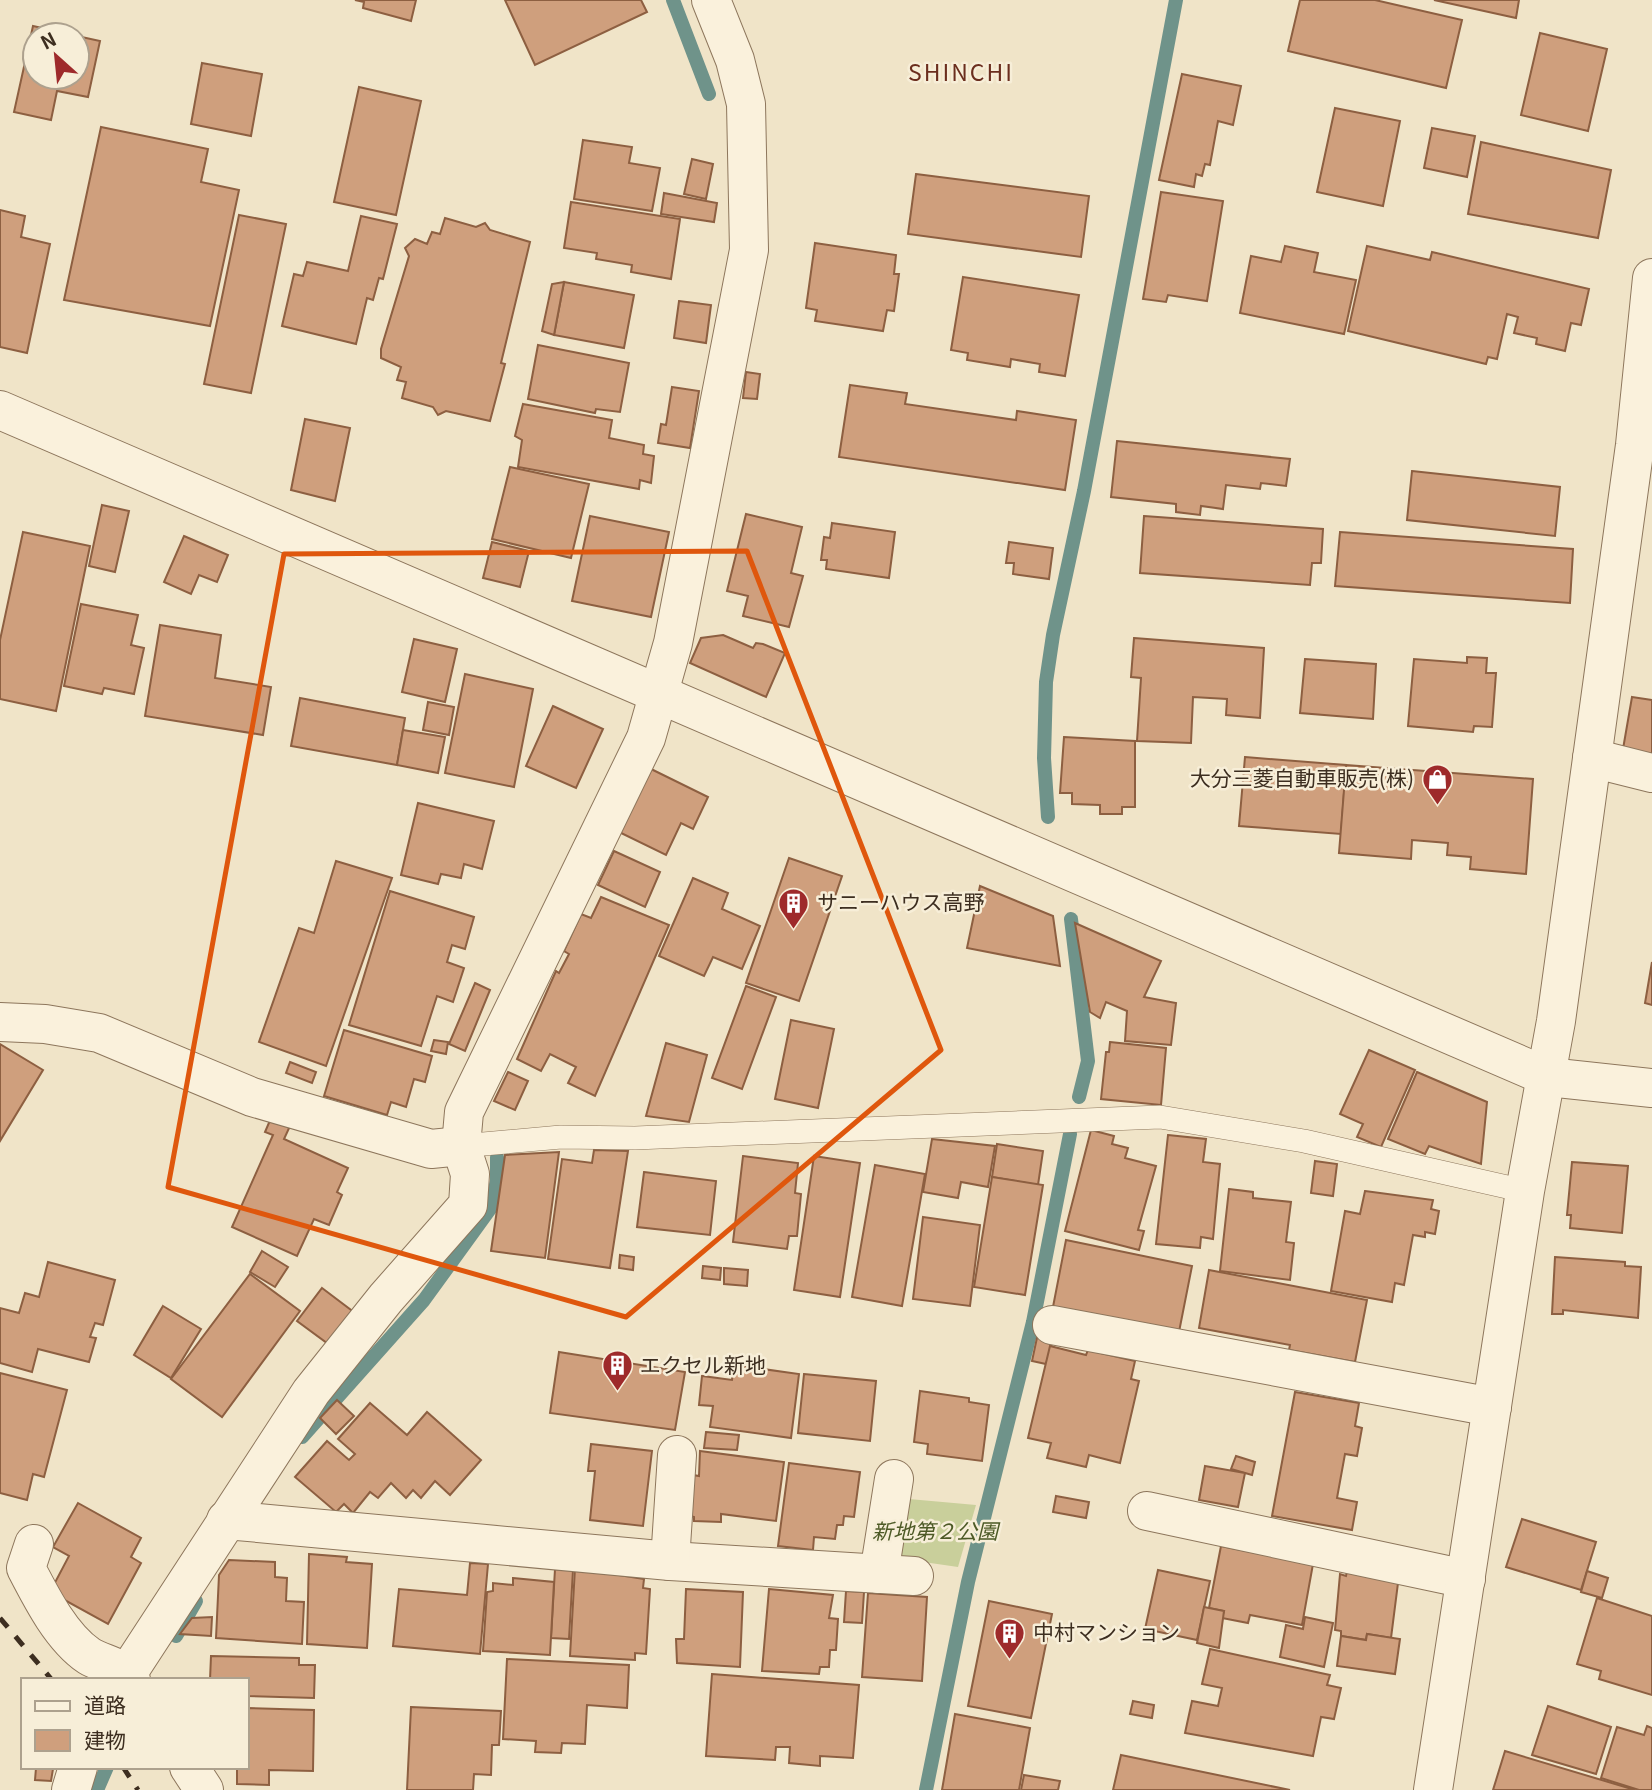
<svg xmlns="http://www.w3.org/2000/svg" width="1652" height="1790" viewBox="0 0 1652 1790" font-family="Georgia,'Noto Sans JP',serif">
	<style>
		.green { fill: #c9cf9b }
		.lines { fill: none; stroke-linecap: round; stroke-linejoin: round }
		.stream { stroke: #6f938a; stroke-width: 14 }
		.building { fill: #cf9f7d; stroke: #8d5f41; stroke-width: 2 }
		.service-casing { stroke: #8d765c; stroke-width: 24 }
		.minor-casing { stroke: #8d765c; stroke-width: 40 }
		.tertiary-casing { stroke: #8d765c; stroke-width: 40 }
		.service { stroke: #faf1dc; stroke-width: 23 }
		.minor { stroke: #faf1dc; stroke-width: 38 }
		.tertiary { stroke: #faf1dc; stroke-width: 38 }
		.rail { stroke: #3d2e20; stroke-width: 5; stroke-dasharray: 12 12; stroke-linecap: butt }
		.marked { fill: none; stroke: #df570d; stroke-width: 5; stroke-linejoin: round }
		.labels { text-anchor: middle; stroke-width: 5; stroke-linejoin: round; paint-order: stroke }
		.poi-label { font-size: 21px; fill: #3d2e20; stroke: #f7eed8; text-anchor: start }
		.park-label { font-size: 21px; font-style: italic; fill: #4d5a26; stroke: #f7eed8 }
		.neighbourhood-label { font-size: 23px; letter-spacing: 2px; fill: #6b2e1e; stroke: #f7eed8 }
	</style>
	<rect width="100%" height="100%" fill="#f0e4c8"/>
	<!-- green -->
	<path class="green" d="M909 1499 976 1505 958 1567 896 1558Z"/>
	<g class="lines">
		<!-- stream -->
		<g class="stream">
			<path d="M673 0 709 94"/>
			<path d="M1048 817 1044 758 1046 682 1053 635 1084 491 1176 0"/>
			<path d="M1071 919 1088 1061 1079 1097"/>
			<path d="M302 1437 424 1300 490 1209 497 1181V1157"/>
			<path d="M176 1636 196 1601"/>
			<path d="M97 1790 107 1767"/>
			<path d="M926 1790 968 1582 1033 1322 1070 1134"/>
		</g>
	</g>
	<!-- building -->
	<g class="building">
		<path d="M355 0H416L411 21 363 8 364 2Z"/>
		<path d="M505 0H641L647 12 535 65Z"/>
		<path d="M1300 0H1375L1462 20 1446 88 1288 51Z"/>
		<path d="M1434 0H1519L1516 18Z"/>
		<path d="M33 26 74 35H35V77H77V36L100 41 88 97 57 91 51 120 14 112Z"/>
		<path d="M1540 33 1607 49 1588 131 1521 115Z"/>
		<path d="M202 63 262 74 251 136 191 124Z"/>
		<path d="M1182 74 1241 86 1233 125 1218 121 1210 165 1205 164 1202 176 1196 174 1194 187 1159 180Z"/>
		<path d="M359 87 421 101 396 215 334 202Z"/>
		<path d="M1335 108 1400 121 1383 206 1317 192Z"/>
		<path d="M101 127 208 149 201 182 239 190 210 326 64 300Z"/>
		<path d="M1432 128 1475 136 1467 177 1424 168Z"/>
		<path d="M583 140 632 147 629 163 660 168 652 211 574 199Z"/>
		<path d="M1481 142 1611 170 1598 238 1468 214Z"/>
		<path d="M692 159 713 164 706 199 684 194Z"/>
		<path d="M916 174 1089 196 1081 257 908 234Z"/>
		<path d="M1161 192 1223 201 1207 301 1168 295 1166 302 1143 299Z"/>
		<path d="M664 193 717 203 714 222 661 214Z"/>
		<path d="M571 202 680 219 671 279 631 272 632 265 596 259 597 253 564 248Z"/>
		<path d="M0 210 25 216 21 237 50 244 27 353 0 347Z"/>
		<path d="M239 215 286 224 251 393 204 384Z"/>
		<path d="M361 216 397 224 383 279 379 278 373 300 367 298 356 344 282 326 294 274 303 276 307 262 348 271Z"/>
		<path d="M445 218 476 227 485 223 490 230 530 242 501 363 505 364 490 421 446 411 438 415 433 407 402 398 406 382 397 380 401 367 381 358V349L409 256 405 248 415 239 427 244 432 232 440 234Z"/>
		<path d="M815 243 896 255 894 274H899L894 311 887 310 883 331 815 321 817 310 806 308Z"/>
		<path d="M1285 246 1318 253 1314 272 1356 280 1344 334 1240 313 1251 256 1281 262Z"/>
		<path d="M1367 246 1430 260 1432 252 1589 289 1581 325 1571 323 1565 351 1536 344 1537 338 1514 333 1518 317 1507 314 1497 359 1488 357 1486 364 1348 331Z"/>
		<path d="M963 277 1079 295 1065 376 1039 372 1040 364 1011 359 1010 367 967 360 968 353 951 350Z"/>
		<path d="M564 282 634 295 624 348 554 335Z"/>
		<path d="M564 282 554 335 542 331 552 284Z"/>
		<path d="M679 301 711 305 706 343 674 338Z"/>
		<path d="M538 345 629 363 620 412 596 409 595 413 528 399Z"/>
		<path d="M746 372 760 374 757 399 743 398Z"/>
		<path d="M850 385 907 393 905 404 1016 420 1017 411 1076 420 1065 490 839 457Z"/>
		<path d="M672 387 699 391 690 448 658 443 661 424 666 425Z"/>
		<path d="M523 404 612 420 609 438 644 445 643 454 654 456 651 483 640 480 639 489 518 467 522 440 515 436Z"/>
		<path d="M305 419 350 428 335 501 291 490Z"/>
		<path d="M1117 441 1290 459 1286 486 1261 483 1260 489 1226 485 1223 509 1201 506 1200 515 1176 512V504L1111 497Z"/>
		<path d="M510 467 589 484 571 558 492 539Z"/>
		<path d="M1412 471 1560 487 1555 536 1407 520Z"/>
		<path d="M102 505 129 511 115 572 89 566Z"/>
		<path d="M746 514 802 527 791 573 803 576 789 627 743 616 748 596 727 591Z"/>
		<path d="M590 516 669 532 651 617 572 601Z"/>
		<path d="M1144 516 1323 529 1321 563H1312L1310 585 1140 573Z"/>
		<path d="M832 523 895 532 889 578 826 569 827 560H821L824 537 830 538Z"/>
		<path d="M23 532 90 546 56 711 0 699V640Z"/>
		<path d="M1340 532 1573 549 1570 603 1335 586Z"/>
		<path d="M184 536 228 555 217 582 199 575 191 594 164 582Z"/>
		<path d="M492 542 529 551 520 587 483 578Z"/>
		<path d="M1009 542 1053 548 1049 579 1013 574 1014 563H1006Z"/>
		<path d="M81 604 138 615 131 645 144 648 134 694 104 688 102 694 64 686Z"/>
		<path d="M160 625 221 635 215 678 271 687 263 735 145 716Z"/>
		<path d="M723 635 753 648 756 643 763 644 785 653 766 697 690 663 701 638Z"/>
		<path d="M1134 638 1264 648 1260 718 1226 715 1227 699 1193 697 1191 743 1137 741 1141 678 1131 677Z"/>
		<path d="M414 639 457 649 445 702 402 692Z"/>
		<path d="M1467 657 1487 658 1486 673H1496L1492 727 1474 726 1473 732 1408 726 1414 659 1467 663Z"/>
		<path d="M1305 659 1376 664 1373 719 1300 713Z"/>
		<path d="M465 674 533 689 514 787 445 773Z"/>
		<path d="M1632 697 1652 700V755L1623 749Z"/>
		<path d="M300 698 405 718 397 765 291 746Z"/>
		<path d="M428 702 454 707 449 735 423 730Z"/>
		<path d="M553 706 603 729 576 788 526 766Z"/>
		<path d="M403 730 445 737 438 773 397 765Z"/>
		<path d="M1064 737 1135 741V807H1122V814H1100V805L1072 804V793H1060Z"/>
		<path d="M1245 757 1346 765 1341 834 1239 826Z"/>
		<path d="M1346 765 1533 779 1526 874 1470 869 1471 857 1447 855 1448 843 1412 840 1411 859 1339 853Z"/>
		<path d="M649 768 708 797 693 829 681 823 666 855 619 832Z"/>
		<path d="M418 803 494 821 482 869 464 864 461 878 441 874 438 884 401 875Z"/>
		<path d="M614 851 660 872 645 907 598 885Z"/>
		<path d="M789 858 842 876 799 1001 746 983Z"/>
		<path d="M336 861 392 878 326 1066 259 1042 299 928 314 933Z"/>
		<path d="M693 878 728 893 722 909 760 926 742 969 713 957 704 976 659 956Z"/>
		<path d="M980 886 1053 916 1060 966 967 948Z"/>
		<path d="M390 891 474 917 465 949 452 945 447 962 464 968 453 1002 437 996 421 1046 349 1025Z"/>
		<path d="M601 897 669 925 595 1096 568 1083 576 1067 550 1054 541 1071 517 1059 556 971 559 973 569 954 564 951 581 914 591 918Z"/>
		<path d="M1075 923 1161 961 1144 997 1176 1003 1171 1045 1125 1041 1127 1011 1106 1002 1100 1018 1090 1012Z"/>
		<path d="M1652 962V1005L1645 1003Z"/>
		<path d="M475 983 490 990 465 1051 449 1044Z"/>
		<path d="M746 986 776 997 742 1089 712 1078Z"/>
		<path d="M791 1020 834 1029 818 1108 775 1099Z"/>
		<path d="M344 1030 432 1056 425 1082 414 1079 406 1107 391 1102 387 1115 324 1096Z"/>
		<path d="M434 1040 448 1042 446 1054 431 1051Z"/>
		<path d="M1110 1042 1166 1048 1161 1105 1101 1099 1106 1052H1109Z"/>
		<path d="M666 1043 707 1055 689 1122 646 1116Z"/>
		<path d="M0 1044 43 1070 0 1141Z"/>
		<path d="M1369 1050 1415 1070 1381 1147 1357 1137 1363 1124 1340 1114Z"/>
		<path d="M290 1062 316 1072 312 1083 286 1073Z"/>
		<path d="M508 1072 528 1081 515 1110 494 1101Z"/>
		<path d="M1417 1072 1487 1102 1481 1164 1429 1146 1425 1154 1388 1139Z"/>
		<path d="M271 1118 290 1126 284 1139 348 1168 337 1192 342 1195 329 1225 314 1219 297 1256 232 1227 273 1135 265 1132Z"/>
		<path d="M1091 1130 1114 1136 1112 1144 1128 1148 1125 1158 1156 1166 1138 1230 1144 1231 1139 1250 1065 1231Z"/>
		<path d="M1168 1135 1206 1139 1203 1162 1220 1164 1213 1239 1201 1237 1200 1248 1156 1244Z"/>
		<path d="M932 1139 995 1146 988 1187 961 1182 958 1198 923 1192Z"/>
		<path d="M997 1144 1043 1151 1038 1185 992 1177Z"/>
		<path d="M594 1150 628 1151 610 1268 548 1259 562 1159 592 1163Z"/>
		<path d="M559 1152 545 1258 491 1251 505 1155Z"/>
		<path d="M743 1156 798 1163 795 1193 801 1194 797 1236H789L787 1249 733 1242Z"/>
		<path d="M814 1156 860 1163 840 1297 794 1290Z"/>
		<path d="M1315 1161 1337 1164 1333 1196 1311 1193Z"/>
		<path d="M1572 1162 1628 1166 1622 1233 1570 1228 1571 1215H1567Z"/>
		<path d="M875 1165 925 1174 902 1306 852 1297Z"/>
		<path d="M644 1172 716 1181 710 1235 637 1227Z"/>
		<path d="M992 1177 1043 1185 1025 1295 974 1287Z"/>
		<path d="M1229 1189 1253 1192V1198L1291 1202 1286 1242 1294 1243 1290 1280 1220 1271Z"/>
		<path d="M1365 1191 1433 1200 1431 1209 1439 1211 1435 1234 1425 1232V1237L1413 1235 1404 1285 1395 1283 1392 1302 1331 1291 1345 1211 1360 1214Z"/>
		<path d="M923 1217 980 1225 970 1306 913 1299Z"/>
		<path d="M1066 1240 1192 1266 1178 1337 1052 1312Z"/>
		<path d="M262 1251 288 1267 275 1287 250 1272Z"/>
		<path d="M620 1255 634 1257 633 1270 619 1268Z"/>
		<path d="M1555 1257 1625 1262V1266L1641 1267 1638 1318 1563 1310V1314H1552Z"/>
		<path d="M48 1262 115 1280 103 1325 95 1323 90 1337 96 1338 89 1362 38 1349 32 1372 0 1363V1308L19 1313 25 1293 39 1297Z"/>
		<path d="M703 1266 721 1268 720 1280 702 1278Z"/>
		<path d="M724 1268 748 1270 747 1286 724 1284Z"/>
		<path d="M1209 1270 1367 1300 1355 1362 1289 1350 1290 1345 1199 1328Z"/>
		<path d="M250 1274 300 1311 222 1417 171 1379Z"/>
		<path d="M322 1288 355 1313 331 1346 297 1321Z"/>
		<path d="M163 1306 201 1329 171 1378 134 1355Z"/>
		<path d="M1038 1333 1054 1337 1046 1364 1032 1361Z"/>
		<path d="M1050 1346 1086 1355 1088 1350 1135 1361 1131 1379 1139 1381 1120 1463 1089 1455 1086 1467 1047 1458 1051 1443 1028 1438Z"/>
		<path d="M559 1352 685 1372 675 1430 550 1413Z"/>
		<path d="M734 1365 799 1374 791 1438 710 1427 713 1406 699 1405 702 1376 732 1380Z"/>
		<path d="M0 1373 67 1390 44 1477 33 1474 27 1500 0 1493Z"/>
		<path d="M804 1374 876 1381 870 1441 798 1433Z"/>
		<path d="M920 1391 969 1398V1402L989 1405 982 1461 927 1454 928 1444 914 1442Z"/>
		<path d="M1295 1392 1359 1403 1355 1426 1362 1428 1357 1456 1345 1454 1337 1498 1357 1502 1352 1530 1272 1516Z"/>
		<path d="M337 1400 354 1416 336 1434 320 1418Z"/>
		<path d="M370 1403 407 1435 427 1412 481 1460 450 1495 435 1481 421 1498 413 1490 406 1498 391 1483 378 1498 370 1492 353 1513 344 1504 336 1512 295 1477 327 1441 349 1460 355 1454 338 1439Z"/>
		<path d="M706 1432 739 1435 737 1450 704 1448Z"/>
		<path d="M591 1444 652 1451 643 1526 590 1520 595 1471H588Z"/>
		<path d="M700 1451 784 1462 776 1521 721 1514V1522L694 1521V1517L687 1515 693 1475 699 1476Z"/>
		<path d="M1236 1456 1255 1462 1252 1475 1231 1469Z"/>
		<path d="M789 1463 860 1472 854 1517 844 1516 843 1525H837L835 1539 814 1537 813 1550 778 1546Z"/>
		<path d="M1205 1466 1245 1473 1238 1507 1199 1500Z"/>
		<path d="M1056 1496 1089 1502 1086 1518 1053 1512Z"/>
		<path d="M78 1503 141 1538 131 1557 141 1563 108 1624 50 1592 69 1556 53 1547Z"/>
		<path d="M1522 1519 1596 1542 1581 1590 1506 1567Z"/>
		<path d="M1221 1546 1313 1564 1302 1625 1250 1615 1248 1623 1222 1618 1224 1611 1209 1608Z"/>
		<path d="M309 1554 347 1557 346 1562 372 1564 367 1648 307 1644Z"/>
		<path d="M229 1560 275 1562V1577L287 1578 286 1601 304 1602 302 1644 216 1638 219 1575Z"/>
		<path d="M470 1563 488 1564 480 1654 393 1646 399 1589 467 1595Z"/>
		<path d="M1348 1567 1398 1583 1391 1638 1367 1634 1366 1640 1341 1636V1631L1335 1630 1340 1574 1346 1576Z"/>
		<path d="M575 1568 644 1579 643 1588 650 1589 646 1654 635 1653V1660L570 1656Z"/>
		<path d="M555 1569 573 1570 569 1639 551 1638Z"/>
		<path d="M1158 1570 1210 1581 1197 1640 1145 1629Z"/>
		<path d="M1587 1571 1608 1578 1602 1598 1581 1592Z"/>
		<path d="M513 1578 554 1582 550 1655 483 1651 487 1592 493 1591V1583L513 1585Z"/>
		<path d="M686 1589 743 1592 740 1667 677 1663 676 1639H684Z"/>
		<path d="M769 1589 833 1595 829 1618 838 1619 836 1650H830L829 1667H820L819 1674 762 1671Z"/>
		<path d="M846 1591 864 1592 862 1623 844 1622Z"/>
		<path d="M868 1593 927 1597 922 1681 862 1677Z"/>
		<path d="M1597 1598 1652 1616V1695L1599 1679 1601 1671 1577 1664Z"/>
		<path d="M989 1601 1052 1614 1031 1718 968 1706Z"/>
		<path d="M1204 1607 1224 1611 1219 1648 1197 1643Z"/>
		<path d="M212 1617 211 1636 180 1634 192 1618Z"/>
		<path d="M1305 1617 1333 1623 1324 1667 1280 1657 1286 1625 1303 1629Z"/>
		<path d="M1367 1634 1400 1639 1395 1674 1337 1666 1341 1636 1366 1640Z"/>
		<path d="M1210 1649 1330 1675 1327 1685 1341 1688 1334 1719 1321 1717 1313 1756 1185 1733 1192 1701 1218 1706 1222 1688 1202 1684Z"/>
		<path d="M211 1656 299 1658V1665H315L314 1698 247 1696V1680H210Z"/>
		<path d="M507 1659 629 1665 627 1708 587 1705 585 1744 562 1743 561 1753 535 1752 536 1741 503 1739Z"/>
		<path d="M712 1674 859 1685 853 1758 820 1756V1766L789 1763 790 1747H776L775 1760 706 1756Z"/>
		<path d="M1133 1701 1154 1705 1152 1718 1130 1714Z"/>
		<path d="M1548 1706 1611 1727 1596 1774 1532 1755Z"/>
		<path d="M411 1707 501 1711 499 1745H492L491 1775 474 1774 473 1790H407Z"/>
		<path d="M247 1708 314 1710 313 1771 269 1770V1785L237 1784V1769H208L247 1767Z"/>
		<path d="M955 1714 1030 1728 1019 1790H942Z"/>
		<path d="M1647 1726 1652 1728V1790H1639L1601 1778 1617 1727 1644 1735Z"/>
		<path d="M1505 1751 1635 1790H1493Z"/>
		<path d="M1121 1755 1290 1790H1113Z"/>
		<path d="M36 1768 53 1769 51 1781 35 1780Z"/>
		<path d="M1024 1775 1060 1781 1058 1790H1021Z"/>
	</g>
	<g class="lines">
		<defs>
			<path id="service" d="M461 1146 561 1137 635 1138 1160 1117 1304 1141 1525 1191"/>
			<g id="minor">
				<path d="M1592 758 1652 773"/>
				<path d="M0 1022 45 1024 99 1033 252 1097 431 1149 461 1146"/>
				<path d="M1052 1325 1492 1407"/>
				<path d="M1147 1511 1466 1579"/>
				<path d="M226 1520 670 1561 914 1576"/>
				<path d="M34 1544 26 1568C41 1597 61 1637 89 1656 102 1664 122 1666 131 1680"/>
				<path d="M670 1561 677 1455"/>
				<path d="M879 1574 894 1479"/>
				<path d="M123 1680 311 1392 386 1298 468 1205 470 1174 461 1146 464 1112 646 738 673 643 749 250 746 104 735 60 711 0"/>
				<path d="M189 1767 204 1790"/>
				<path d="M71 1790 78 1767"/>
			</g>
			<g id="tertiary">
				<path d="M0 410 1548 1077 1652 1088"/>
				<path d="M1433 1790 1525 1191 1556 1021 1635 445 1652 278"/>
			</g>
		</defs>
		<!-- service casing -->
		<use href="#service" class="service-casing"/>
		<!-- minor casing -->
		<use href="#minor" class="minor-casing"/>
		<!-- tertiary casing -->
		<use href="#tertiary" class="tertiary-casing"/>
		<!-- service -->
		<use href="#service" class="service"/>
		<!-- minor -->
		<use href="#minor" class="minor"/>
		<!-- tertiary -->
		<use href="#tertiary" class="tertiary"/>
		<!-- rail -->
		<g class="rail">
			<path d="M0 1618 52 1680"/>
			<path d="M123 1767 138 1790"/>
		</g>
	</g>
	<!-- marked area -->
	<path class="marked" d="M747 551 941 1050 626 1317 168 1187 284 554Z"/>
	<!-- icons -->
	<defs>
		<symbol id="shop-pin" viewBox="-11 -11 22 30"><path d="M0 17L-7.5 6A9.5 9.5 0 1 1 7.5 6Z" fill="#9e2a2b" stroke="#f7eed8"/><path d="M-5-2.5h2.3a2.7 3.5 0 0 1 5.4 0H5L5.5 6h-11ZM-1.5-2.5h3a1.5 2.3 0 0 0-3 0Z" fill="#fff"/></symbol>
		<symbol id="building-pin" viewBox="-11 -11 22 30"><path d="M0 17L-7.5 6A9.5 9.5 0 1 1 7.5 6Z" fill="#9e2a2b" stroke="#f7eed8"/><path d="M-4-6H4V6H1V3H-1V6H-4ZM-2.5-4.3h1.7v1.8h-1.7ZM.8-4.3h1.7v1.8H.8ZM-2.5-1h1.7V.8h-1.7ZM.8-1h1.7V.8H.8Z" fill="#fff"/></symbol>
	</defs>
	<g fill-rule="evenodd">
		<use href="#shop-pin" x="1420" y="762" width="35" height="47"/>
		<use href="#building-pin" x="776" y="886" width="35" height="47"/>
		<use href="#building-pin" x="600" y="1348" width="35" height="47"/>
		<use href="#building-pin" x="992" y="1616" width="35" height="47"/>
	</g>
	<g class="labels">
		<!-- poi labels -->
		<g class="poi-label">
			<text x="1414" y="786" text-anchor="end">大分三菱自動車販売(株)</text>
			<text x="817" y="910">サニーハウス高野</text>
			<text x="640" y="1373">エクセル新地</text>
			<text x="1033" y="1640">中村マンション</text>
		</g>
		<!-- park labels -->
		<g class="park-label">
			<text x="935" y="1539">新地第２公園</text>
		</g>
		<!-- neighbourhood labels -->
		<g class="neighbourhood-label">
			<text x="961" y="81">SHINCHI</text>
		</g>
	</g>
	<!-- legend -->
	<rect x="21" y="1678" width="228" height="91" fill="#f7eed8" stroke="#ada18e" stroke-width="2"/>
	<rect x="35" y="1701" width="35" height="10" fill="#faf1dc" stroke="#ada18e" stroke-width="2"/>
	<text x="84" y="1713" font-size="21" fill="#3d2e20">道路</text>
	<rect x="35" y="1730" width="35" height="21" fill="#cf9f7d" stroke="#ada18e" stroke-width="2"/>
	<text x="84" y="1748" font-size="21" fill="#3d2e20">建物</text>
	<!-- north arrow -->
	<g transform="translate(56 56) rotate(333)"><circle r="33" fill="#f7eed8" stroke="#ada18e" stroke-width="2"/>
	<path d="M0-5L12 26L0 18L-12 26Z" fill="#9e2a2b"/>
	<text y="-10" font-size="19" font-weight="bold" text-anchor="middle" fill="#3d2e20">N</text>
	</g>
</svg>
